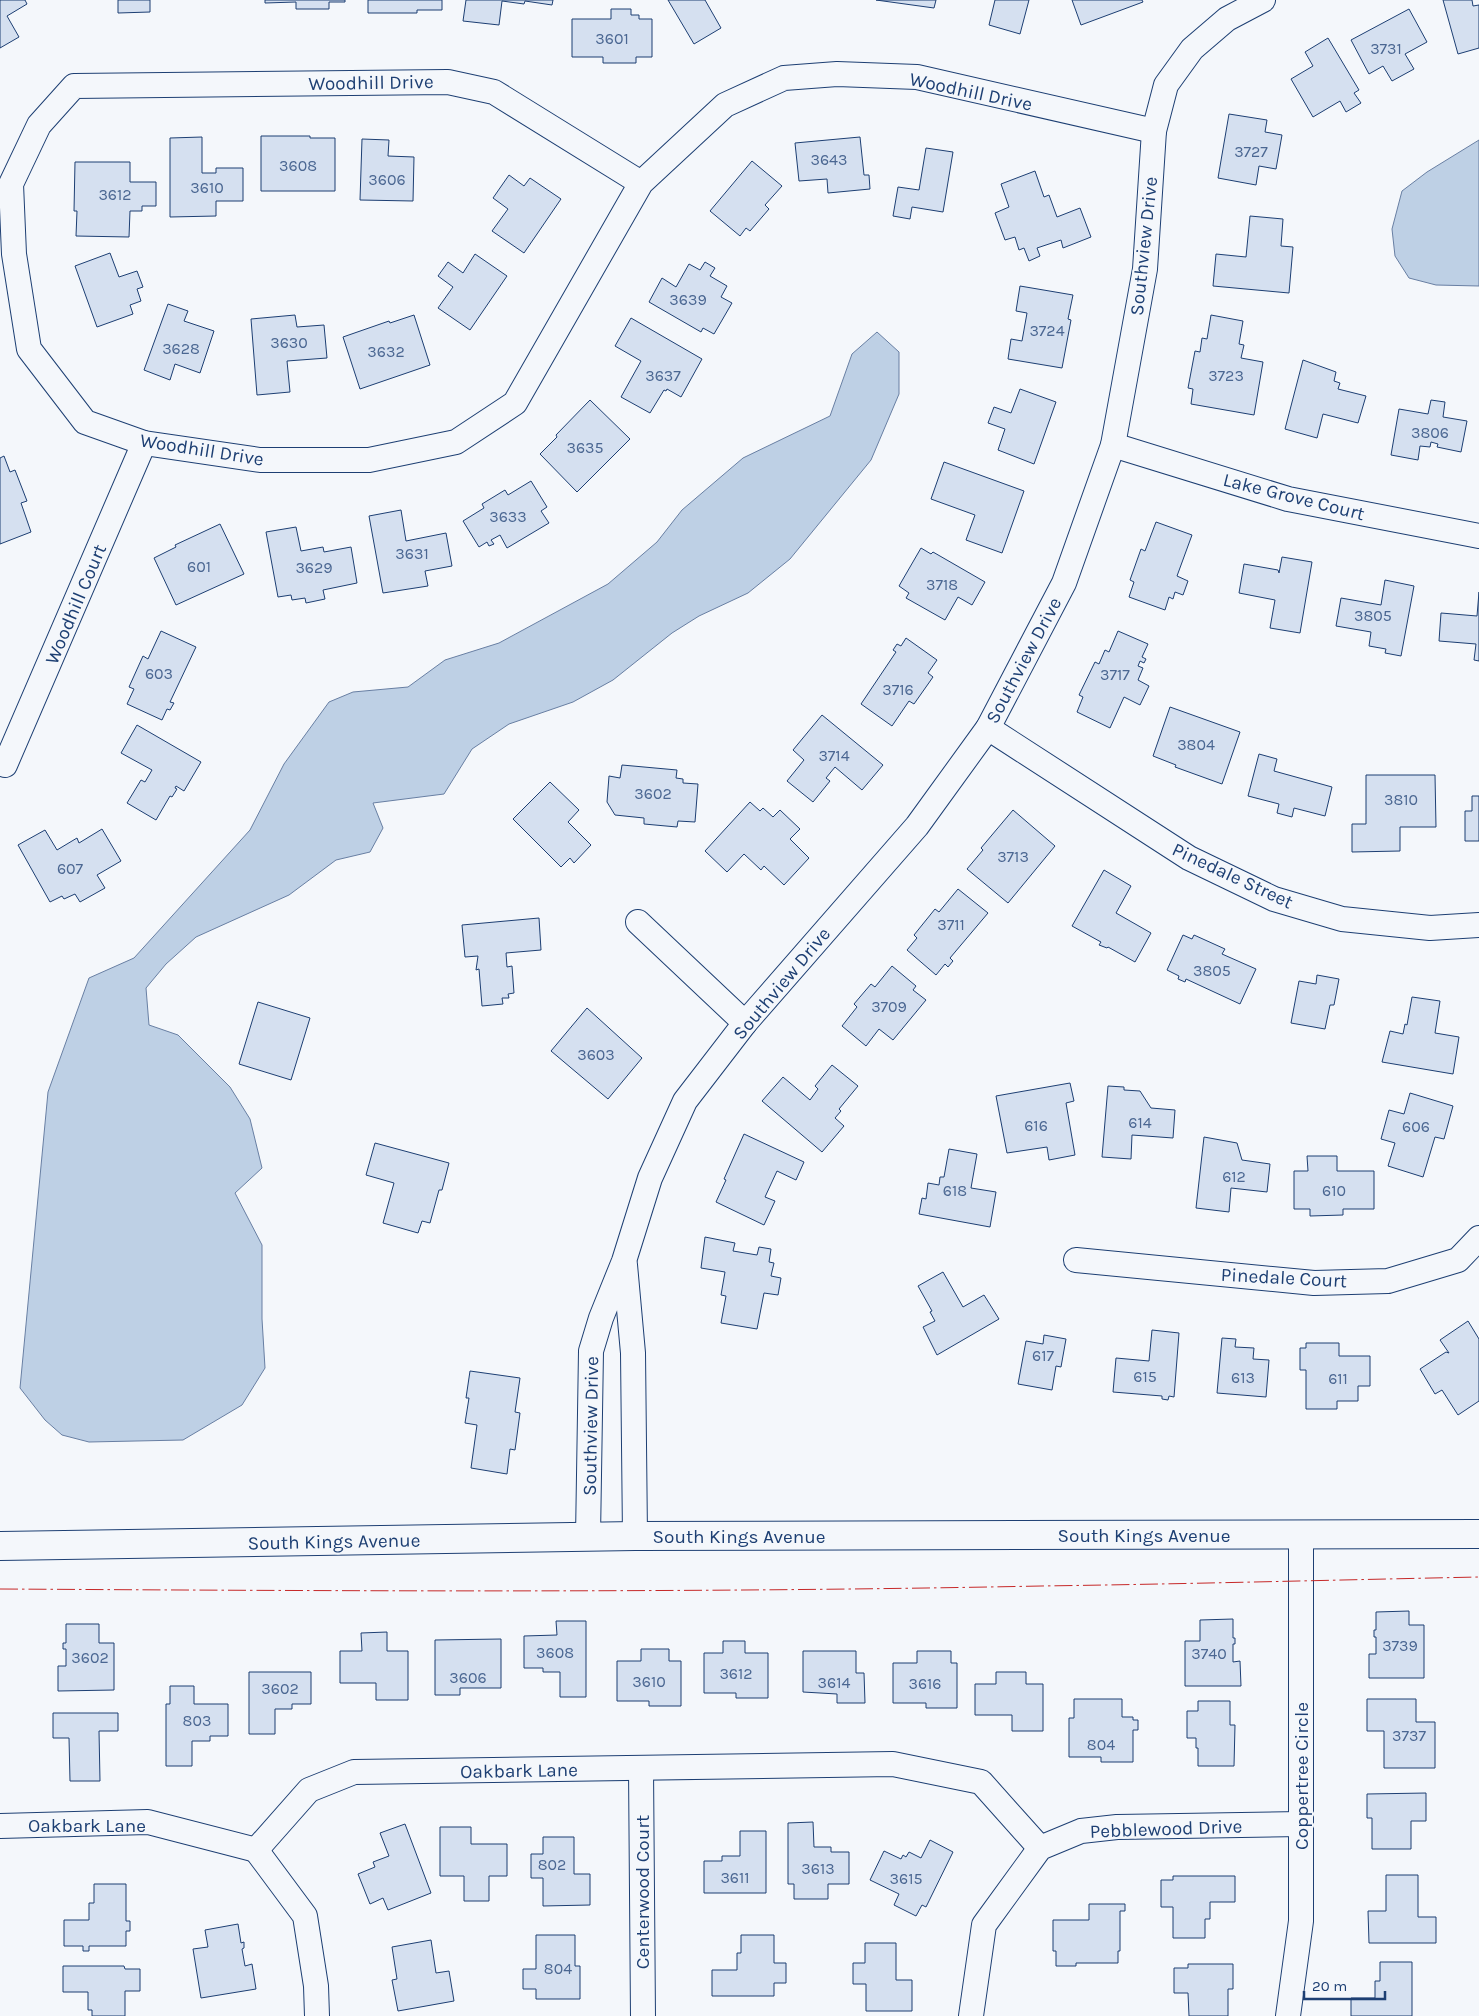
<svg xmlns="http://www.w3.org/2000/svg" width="1479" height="2016" viewBox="0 0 1479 2016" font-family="Karla,sans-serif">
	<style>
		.water { fill: #bed0e5; stroke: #687fa3 }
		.building { fill: #d5e0f0; stroke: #1d3f73 }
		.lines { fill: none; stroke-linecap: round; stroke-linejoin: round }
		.street-casing { stroke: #1d3f73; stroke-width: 26 }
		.secondary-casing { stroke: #1d3f73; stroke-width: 30 }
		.street { stroke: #f4f7fb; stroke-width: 24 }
		.secondary { stroke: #f4f7fb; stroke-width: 28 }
		.power { stroke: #c62828; stroke-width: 1; stroke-dasharray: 18 4 2.5 4; stroke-linecap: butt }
		.labels { text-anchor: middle; stroke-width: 4; stroke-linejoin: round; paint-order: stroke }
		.number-label { font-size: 16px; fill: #4b6792 }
		.street-label { font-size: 19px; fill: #1d3f73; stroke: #f4f7fb }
	</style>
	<rect width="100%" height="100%" fill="#f4f7fb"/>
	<!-- water -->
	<g class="water">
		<path d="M1479 140V286L1436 285 1409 278 1395 256 1392 229 1402 191 1427 172Z"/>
		<path d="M877 332 899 352V394L871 460 790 559 748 593 699 616 672 633 613 680 573 702 509 724 472 749 444 794 373 803 383 828 370 852 336 860 289 895 196 937 166 964 146 988 149 1025 178 1035 230 1087 250 1119 262 1168 235 1193 262 1245V1319L265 1368 242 1405 183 1440 89 1442 62 1435 45 1420 20 1388 48 1092 89 978 134 958 250 830 284 764 329 702 353 692 408 687 445 660 499 643 608 584 657 542 682 510 743 458 830 416 852 354Z"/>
	</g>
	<!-- building -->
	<g class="building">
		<path d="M0 0H25L27 4 7 16 19 37 0 48Z"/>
		<path d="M118 0H150V12L118 13Z"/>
		<path d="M265 0H345V2H329V9H296V2L265 3Z"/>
		<path d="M368 0H442V10H417V13H368Z"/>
		<path d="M466 0H553L552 5 525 1 524 4 502 1 499 25 463 21Z"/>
		<path d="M668 0H705L721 28 694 44Z"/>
		<path d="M876 0H936L934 8Z"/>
		<path d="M995 0H1029L1020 34 989 25Z"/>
		<path d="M1072 0H1142L1143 2 1081 25Z"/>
		<path d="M1443 0H1472L1473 6 1479 5V48L1458 54Z"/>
		<path d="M611 9H631V15H639V19H652V57H636V63H603V57H572V19H611Z"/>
		<path d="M1409 9 1427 42 1405 54 1414 69 1392 81 1383 66 1369 74 1351 40Z"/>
		<path d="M1328 38 1359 90 1354 93 1361 103 1346 112 1340 101 1313 117 1291 79 1313 66 1305 52Z"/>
		<path d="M1229 114 1267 120 1265 132 1282 135 1276 169 1259 166 1256 185 1218 178Z"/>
		<path d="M261 136H310V138H335V191H261Z"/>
		<path d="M202 137V173H216V168H243V201H216V216L170 217V138Z"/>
		<path d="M860 137 864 175H869L870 189 828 193 827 179 799 181 795 143Z"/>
		<path d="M362 139 389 140 388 156 414 157 413 201 360 200Z"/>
		<path d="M926 148 953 152 943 212 912 207 910 219 893 216 898 187 919 190Z"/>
		<path d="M752 161 782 186 765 205 769 209 750 231 746 228 740 236 710 211Z"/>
		<path d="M75 162H130V182H156V206H142V211H130L129 237 76 236 77 211H74Z"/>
		<path d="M1035 171 1044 197 1049 195 1057 217 1080 208 1091 237 1063 248 1061 240 1037 248 1040 256 1029 261 1024 248 1019 250 1015 237 1005 240 995 213 1009 207 1001 184Z"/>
		<path d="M509 175 524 186 530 178 561 199 524 253 492 231 508 209 493 198Z"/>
		<path d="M1250 216 1283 219 1281 246 1293 247 1289 293 1213 286 1216 254 1246 257Z"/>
		<path d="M110 253 119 277 137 271 143 287 137 289 141 301 130 305 133 314 97 327 75 266Z"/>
		<path d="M475 254 507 276 470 330 438 308 453 287 438 276 448 262 463 273Z"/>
		<path d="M705 262 715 268 710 276 727 286 721 297 732 303 714 334 703 328 701 332 649 302 662 278 676 287 689 264 700 270Z"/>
		<path d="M1020 286 1073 295 1068 319 1071 320 1062 368 1008 359 1011 339 1022 341 1027 313 1016 311Z"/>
		<path d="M168 304 188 311 184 321 214 331 200 373 175 364 170 380 144 370Z"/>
		<path d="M295 315 297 327 324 325 327 358 287 361 290 392 257 395 251 319Z"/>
		<path d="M414 315 430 365 360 389 343 337 389 321 390 323Z"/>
		<path d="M1211 315 1243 321 1239 344 1244 345 1241 358 1263 362 1254 415 1191 404 1193 389 1188 388 1195 351 1200 352 1202 338 1207 339Z"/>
		<path d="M631 318 702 359 681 397 667 389 666 391 664 390 650 413 621 397 641 361 615 346Z"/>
		<path d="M1303 360 1336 372 1334 381 1340 383 1338 389 1366 396 1358 423 1323 414 1317 438 1285 429Z"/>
		<path d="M1020 389 1056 402 1034 464 998 450 1005 429 988 423 994 407 1011 413Z"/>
		<path d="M590 400 630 439 577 492 540 454 557 437 556 435Z"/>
		<path d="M1431 400 1445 402 1443 417 1467 421 1461 452 1437 447 1438 444 1431 442 1430 447 1420 446 1418 460 1391 455 1399 409 1428 414Z"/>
		<path d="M4 456 10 472 15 470 27 501 21 503 31 532 0 544V458Z"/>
		<path d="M944 462 1024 491 1002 553 966 540 975 515 931 499Z"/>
		<path d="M531 481 547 507 541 511 549 523 507 548 500 535 491 540 494 544 489 546 487 542 479 547 463 521 484 508 482 504 505 490 508 495Z"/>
		<path d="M401 510 406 541 446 533 452 566 425 571 428 586 383 593 369 516Z"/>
		<path d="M1156 522 1192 535 1177 576 1188 581 1183 595 1175 592 1173 599 1169 597 1165 610 1129 597 1134 582 1130 580 1141 549 1145 551Z"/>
		<path d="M220 524 244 574 176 605 154 558 176 547 175 545Z"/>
		<path d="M296 527 301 551 323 547 324 552 351 547 357 583 323 590 325 599 306 603 305 598 292 600 291 595 278 597 266 532Z"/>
		<path d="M921 548 931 554 933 552 985 582 972 605 958 597 945 620 906 598 909 593 899 586Z"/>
		<path d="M1282 557 1312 562 1300 633 1270 628 1275 600 1239 593 1244 564 1278 570 1279 573Z"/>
		<path d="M1385 580 1414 586 1401 656 1385 653 1386 649 1369 646 1371 632 1336 626 1341 598 1381 605Z"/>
		<path d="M1479 592V661L1474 660 1476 644 1439 641 1441 613 1477 616Z"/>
		<path d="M161 631 196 647 170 702 174 703 170 710 167 709 162 720 127 704 134 689 129 687 143 656 148 659Z"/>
		<path d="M1118 631 1148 644 1142 657 1146 659 1144 663 1140 661 1138 666 1143 668 1138 680 1149 686 1140 705 1124 697 1110 728 1077 712 1083 697 1079 695 1095 662 1099 664 1105 650 1109 652Z"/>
		<path d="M906 638 937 660 928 673 933 677 914 704 909 701 892 726 861 704 896 652 893 650 897 644 901 646Z"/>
		<path d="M1170 707 1240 732 1222 784 1175 767 1176 765 1153 756Z"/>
		<path d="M822 715 883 765 862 790 835 767 826 778 830 781 813 802 787 781 804 760 793 750Z"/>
		<path d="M137 725 201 762 184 791 176 786 175 788 177 789 172 797 170 796 156 820 127 803 141 780 145 782 152 770 121 753Z"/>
		<path d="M1259 754 1277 759 1274 771 1332 787 1325 816 1294 808 1292 817 1277 813 1279 804 1248 796Z"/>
		<path d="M622 765 677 770 676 778 683 779V783L698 784 695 822 678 821 677 827 644 824V818L615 815 607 802 609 776 620 778Z"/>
		<path d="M1366 775H1435L1436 827H1400V851L1352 852V824H1366Z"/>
		<path d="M550 782 579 810 568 822 591 845 574 863 570 858 561 867 513 819Z"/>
		<path d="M1472 796H1479V841H1465V811H1472Z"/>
		<path d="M750 802 760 811 763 808 773 817 780 810 800 829 790 839 809 858 784 885 764 866 761 870 744 854 727 872 705 851Z"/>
		<path d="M1013 810 1055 846 1008 903 967 869 983 850 981 848Z"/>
		<path d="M102 829 121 861 97 875 105 888 80 902 75 894 64 899 62 896 50 902 18 845 45 830 57 850 77 838 79 843Z"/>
		<path d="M1104 870 1131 886 1116 913 1151 933 1135 962 1108 947 1107 948 1099 945 1101 942 1072 926Z"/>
		<path d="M958 889 988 913 950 958 953 961 948 967 945 964 936 975 907 950 917 938 914 935 935 909 939 912Z"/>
		<path d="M539 918 541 950 506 953 507 967 512 966 514 993 508 994 509 998H502L503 1004 482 1006 479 969 476 970 478 956 465 957 462 925Z"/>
		<path d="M1183 935 1192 939 1194 935 1225 949 1222 954 1256 969 1240 1004 1186 979 1185 982 1178 979 1179 976 1167 970Z"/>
		<path d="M892 966 916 986 913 990 926 1000 893 1040 879 1029 866 1046 842 1026 857 1007 854 1004 871 984 875 987Z"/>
		<path d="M1317 975 1339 979 1334 1005H1330L1325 1029 1291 1023 1299 981 1316 984Z"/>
		<path d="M1412 997 1440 1001 1435 1033 1459 1037 1453 1074 1382 1062 1390 1031 1403 1034 1405 1024 1407 1025Z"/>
		<path d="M258 1002 310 1018 291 1080 239 1064Z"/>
		<path d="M587 1008 642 1058 608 1099 551 1051Z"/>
		<path d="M832 1065 858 1086 839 1109 841 1111 835 1118 844 1126 822 1152 762 1101 783 1077 810 1100 818 1089 815 1086Z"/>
		<path d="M1070 1083 1074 1101 1066 1103 1075 1155 1049 1160 1047 1147 1007 1153 996 1096Z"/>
		<path d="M1108 1086 1124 1087V1090L1140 1091 1151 1108 1175 1110 1173 1138 1132 1135 1131 1159 1102 1157Z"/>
		<path d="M1410 1093 1453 1106 1444 1139 1435 1137 1423 1177 1388 1166 1395 1143 1381 1139 1389 1110 1404 1114Z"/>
		<path d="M744 1134 804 1162 796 1180 777 1171 765 1197 775 1201 764 1225 716 1202 726 1180 724 1179Z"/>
		<path d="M1204 1137 1237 1143 1242 1160 1270 1164 1267 1192 1231 1188 1229 1212 1196 1208Z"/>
		<path d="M375 1143 449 1163 442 1190H439L430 1223 422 1221 418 1233 383 1223 394 1183 366 1175Z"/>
		<path d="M949 1149 977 1154 971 1188 996 1192 990 1227 919 1214 922 1198 926 1199 928 1183 939 1185 940 1177H944Z"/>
		<path d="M1307 1156H1337V1171H1374V1209H1343V1215L1310 1216V1209H1294V1171H1308Z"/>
		<path d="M705 1237 735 1243 733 1251 757 1255 759 1247 771 1249 769 1262 774 1263 771 1276 781 1278 778 1295 764 1293 757 1329 721 1323 726 1296 721 1295 725 1272 701 1268Z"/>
		<path d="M943 1272 963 1307 984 1295 999 1319 937 1355 923 1327 935 1321 930 1312 932 1311 918 1286Z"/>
		<path d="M1468 1321 1479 1339V1401L1458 1415 1442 1390 1435 1394 1420 1369 1446 1352 1449 1353 1440 1340Z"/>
		<path d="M1152 1330 1179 1333 1174 1397 1169 1396 1168 1400 1162 1399V1396L1113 1392 1116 1358 1149 1361Z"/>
		<path d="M1044 1335 1066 1339 1061 1367 1056 1366 1052 1390 1018 1384 1026 1341 1043 1344Z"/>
		<path d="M1222 1338 1236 1339 1235 1347 1254 1348 1253 1359 1269 1360 1266 1397 1217 1393Z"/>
		<path d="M1306 1343H1339V1356H1370V1386H1358V1401H1337V1409H1306V1370H1300V1348H1306Z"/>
		<path d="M470 1371 520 1378 515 1412 520 1413 515 1450 510 1449 507 1474 471 1468 477 1425 465 1423 469 1398H466Z"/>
		<path d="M1409 1611V1625H1424V1678H1369V1654H1376V1637H1374V1630H1376V1612Z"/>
		<path d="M1233 1619V1638H1235V1644H1233V1662L1240 1661 1241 1686H1185V1641H1200V1620Z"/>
		<path d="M556 1621H586V1697H560V1672H543V1668H524V1636L557 1635Z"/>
		<path d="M66 1624H99V1643H114V1690L58 1691V1666H66V1649H63V1643H66Z"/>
		<path d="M387 1632V1651H408V1700H376V1683H340V1651H362L361 1633Z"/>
		<path d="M501 1639V1688H460V1695H435V1640Z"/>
		<path d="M723 1641H745V1653H768V1698H736V1693H704V1653H723Z"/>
		<path d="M641 1649H669V1661H681V1706H649V1701H617V1661H641Z"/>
		<path d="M803 1651H856V1673H864L865 1703H837V1694L803 1692Z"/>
		<path d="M917 1651H951V1663H957V1708H926V1703H893V1663H917Z"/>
		<path d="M249 1672H311V1704H292V1709H275V1734H249Z"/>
		<path d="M996 1672H1026V1684H1043V1731H1012V1715H975V1684H996Z"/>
		<path d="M170 1686H194V1704H228V1736H210V1741H192V1766H166V1704H170Z"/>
		<path d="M1074 1699H1122V1717H1133V1720H1138V1730H1133V1762H1101V1757H1069V1718H1074Z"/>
		<path d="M1367 1699H1416V1722H1435V1768H1384V1731H1367Z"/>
		<path d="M1198 1701H1230V1725H1235L1234 1766H1198V1748H1196V1738H1187V1711H1198Z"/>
		<path d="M53 1713H118V1731H99L100 1781H70L69 1738H53Z"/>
		<path d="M1426 1793V1821H1411V1849H1372V1818H1367V1794Z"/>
		<path d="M813 1822 814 1847H831V1852H849V1884H828V1899H794V1884H788V1823Z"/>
		<path d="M405 1824 431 1893 388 1910 383 1898 370 1904 358 1874 375 1867 373 1862 389 1856 380 1833Z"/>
		<path d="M440 1827H471V1844H507V1876H489V1901H464V1876H440Z"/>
		<path d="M740 1831H766V1893H704V1861H722V1856H740Z"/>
		<path d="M543 1837H574V1874H590V1905L543 1906V1878H531V1854H543Z"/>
		<path d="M930 1840 953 1852 926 1907 922 1905 916 1916 894 1905 899 1894 870 1880 884 1851 901 1859 903 1855 906 1857 909 1852 921 1858Z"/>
		<path d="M1386 1875H1418V1917H1436V1943H1369L1368 1911H1386Z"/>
		<path d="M1173 1876H1235V1902H1210V1919H1205V1938H1173V1907H1161V1880H1173Z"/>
		<path d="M94 1884H126V1921H130V1931H126V1946H89V1951H83V1946H64V1920H89V1903H94Z"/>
		<path d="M1089 1904H1125V1911H1120V1951H1118V1963H1076V1966H1056V1951H1053V1920H1089Z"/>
		<path d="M238 1924 241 1943 244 1942V1948L242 1949 245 1966 252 1964 256 1989 201 1998 193 1949 208 1947 205 1930Z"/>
		<path d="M536 1935H575V1966H580V1999H536V1989H523V1969H536Z"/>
		<path d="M741 1935H774V1963H786V1983H774V1996H712V1970H737V1953H741Z"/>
		<path d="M431 1940 436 1973 449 1971 454 2001 398 2011 392 1980 397 1979 392 1947Z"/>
		<path d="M865 1943H896V1980H912V2011H866V1984H853V1963H865Z"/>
		<path d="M1380 1962H1412V2016H1351V1998H1375V1981H1380Z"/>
		<path d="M1188 1964H1233V1989H1228V2016H1189L1188 1993H1174V1968H1188Z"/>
		<path d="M63 1966H124L125 1969H140V1991H125V2016H92V2010H88V1992H63Z"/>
	</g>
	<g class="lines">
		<defs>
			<g id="street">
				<path d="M641 183 494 92 448 82 74 86 39 125 11 184 14 254 29 349 85 422 144 443 260 460H369L456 442 515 403 641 183 725 105 784 78 837 74 917 77 1154 131"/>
				<path d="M1113 445 1288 499 1479 536"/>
				<path d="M988 728 1189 858 1274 899 1342 919 1430 928 1479 925"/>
				<path d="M5 765 144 443"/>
				<path d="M638 922 745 1023"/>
				<path d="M1076 1260 1314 1283 1388 1281 1458 1260 1479 1238"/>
				<path d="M625 1265 633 1353 635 1536"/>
				<path d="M588 1537 591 1351 601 1318 624 1261 650 1178 685 1101 745 1023 917 826 988 728 1064 583 1113 445 1145 269 1154 131 1166 85 1192 49 1227 19 1263 0"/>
				<path d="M641 1768 643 2016"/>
				<path d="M0 1826 148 1822 256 1850"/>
				<path d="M256 1850 309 1790 354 1772 893 1764 981 1782 1040 1848"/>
				<path d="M256 1850 305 1916 316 1986 317 2016"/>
				<path d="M971 2016 984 1925 1040 1848 1081 1831 1117 1827 1301 1824"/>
				<path d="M1288 2016 1301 1921V1534"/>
			</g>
			<path id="secondary" d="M0 1546 635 1536 1479 1534"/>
		</defs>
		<!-- street casing -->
		<use href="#street" class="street-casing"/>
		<!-- secondary casing -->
		<use href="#secondary" class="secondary-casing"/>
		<!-- street -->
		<use href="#street" class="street"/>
		<!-- secondary -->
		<use href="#secondary" class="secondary"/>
		<!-- power -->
		<path class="power" d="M0 1589C347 1591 694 1593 1041 1586 1187 1584 1333 1580 1479 1577"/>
	</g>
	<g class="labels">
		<!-- number labels -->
		<g class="number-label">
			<text x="612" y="44">3601</text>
			<text x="1386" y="54">3731</text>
			<text x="1251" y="157">3727</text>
			<text x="829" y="165">3643</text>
			<text x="298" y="171">3608</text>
			<text x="387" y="185">3606</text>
			<text x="207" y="193">3610</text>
			<text x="115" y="200">3612</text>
			<text x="688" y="305">3639</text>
			<text x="1047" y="336">3724</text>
			<text x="289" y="348">3630</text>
			<text x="181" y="354">3628</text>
			<text x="386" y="357">3632</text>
			<text x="663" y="381">3637</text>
			<text x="1226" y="381">3723</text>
			<text x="1430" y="438">3806</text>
			<text x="585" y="453">3635</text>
			<text x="508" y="522">3633</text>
			<text x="412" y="559">3631</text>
			<text x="199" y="572">601</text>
			<text x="314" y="573">3629</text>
			<text x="942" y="590">3718</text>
			<text x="1373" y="621">3805</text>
			<text x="159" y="679">603</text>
			<text x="1115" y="680">3717</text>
			<text x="898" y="695">3716</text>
			<text x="1196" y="750">3804</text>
			<text x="834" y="761">3714</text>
			<text x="653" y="799">3602</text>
			<text x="1401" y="805">3810</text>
			<text x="1013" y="862">3713</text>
			<text x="70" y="874">607</text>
			<text x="951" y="930">3711</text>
			<text x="1212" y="976">3805</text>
			<text x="889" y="1012">3709</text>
			<text x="596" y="1060">3603</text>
			<text x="1140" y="1128">614</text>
			<text x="1036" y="1131">616</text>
			<text x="1416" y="1132">606</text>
			<text x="1234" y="1182">612</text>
			<text x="955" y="1196">618</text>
			<text x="1334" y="1196">610</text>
			<text x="1043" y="1361">617</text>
			<text x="1145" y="1382">615</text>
			<text x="1243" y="1383">613</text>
			<text x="1338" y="1384">611</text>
			<text x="1400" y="1651">3739</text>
			<text x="555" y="1658">3608</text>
			<text x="1209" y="1659">3740</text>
			<text x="90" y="1663">3602</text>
			<text x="736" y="1679">3612</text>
			<text x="468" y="1683">3606</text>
			<text x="649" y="1687">3610</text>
			<text x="834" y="1688">3614</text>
			<text x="925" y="1689">3616</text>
			<text x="280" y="1694">3602</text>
			<text x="197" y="1726">803</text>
			<text x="1409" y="1741">3737</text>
			<text x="1101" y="1750">804</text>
			<text x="552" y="1870">802</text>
			<text x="818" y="1874">3613</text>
			<text x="735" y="1883">3611</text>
			<text x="906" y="1884">3615</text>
			<text x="558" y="1974">804</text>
		</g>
		<!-- street labels -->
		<g class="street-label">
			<text transform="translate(371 82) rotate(-1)" y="7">Woodhill Drive</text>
			<text transform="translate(971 91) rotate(12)" y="7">Woodhill Drive</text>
			<text transform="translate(1143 246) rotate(-84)" y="7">Southview Drive</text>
			<text transform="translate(202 449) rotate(9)" y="7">Woodhill Drive</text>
			<text transform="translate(1294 496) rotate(14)" y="7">Lake Grove Court</text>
			<text transform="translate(75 604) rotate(-67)" y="7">Woodhill Court</text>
			<text transform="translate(1023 660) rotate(-62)" y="7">Southview Drive</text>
			<text transform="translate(1233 875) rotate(25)" y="7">Pinedale Street</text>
			<text transform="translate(781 983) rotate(-50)" y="7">Southview Drive</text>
			<text transform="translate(1284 1277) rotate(3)" y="7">Pinedale Court</text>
			<text transform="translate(590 1426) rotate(-89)" y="7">Southview Drive</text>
			<text x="1144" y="1542">South Kings Avenue</text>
			<text x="739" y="1543">South Kings Avenue</text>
			<text transform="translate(334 1541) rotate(-1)" y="7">South Kings Avenue</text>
			<text transform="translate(519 1770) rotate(-1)" y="7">Oakbark Lane</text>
			<text transform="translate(1301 1776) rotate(-90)" y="7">Coppertree Circle</text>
			<text x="87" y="1832">Oakbark Lane</text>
			<text transform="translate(1166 1828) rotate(-2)" y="7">Pebblewood Drive</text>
			<text transform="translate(642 1892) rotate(-90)" y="7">Centerwood Court</text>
		</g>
	</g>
	<!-- scale -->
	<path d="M1304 1991v8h81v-8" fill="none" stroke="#1d3f73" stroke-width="2.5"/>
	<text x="1312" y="1991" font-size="15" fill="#1d3f73" stroke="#f4f7fb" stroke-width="4" paint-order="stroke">20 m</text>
</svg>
